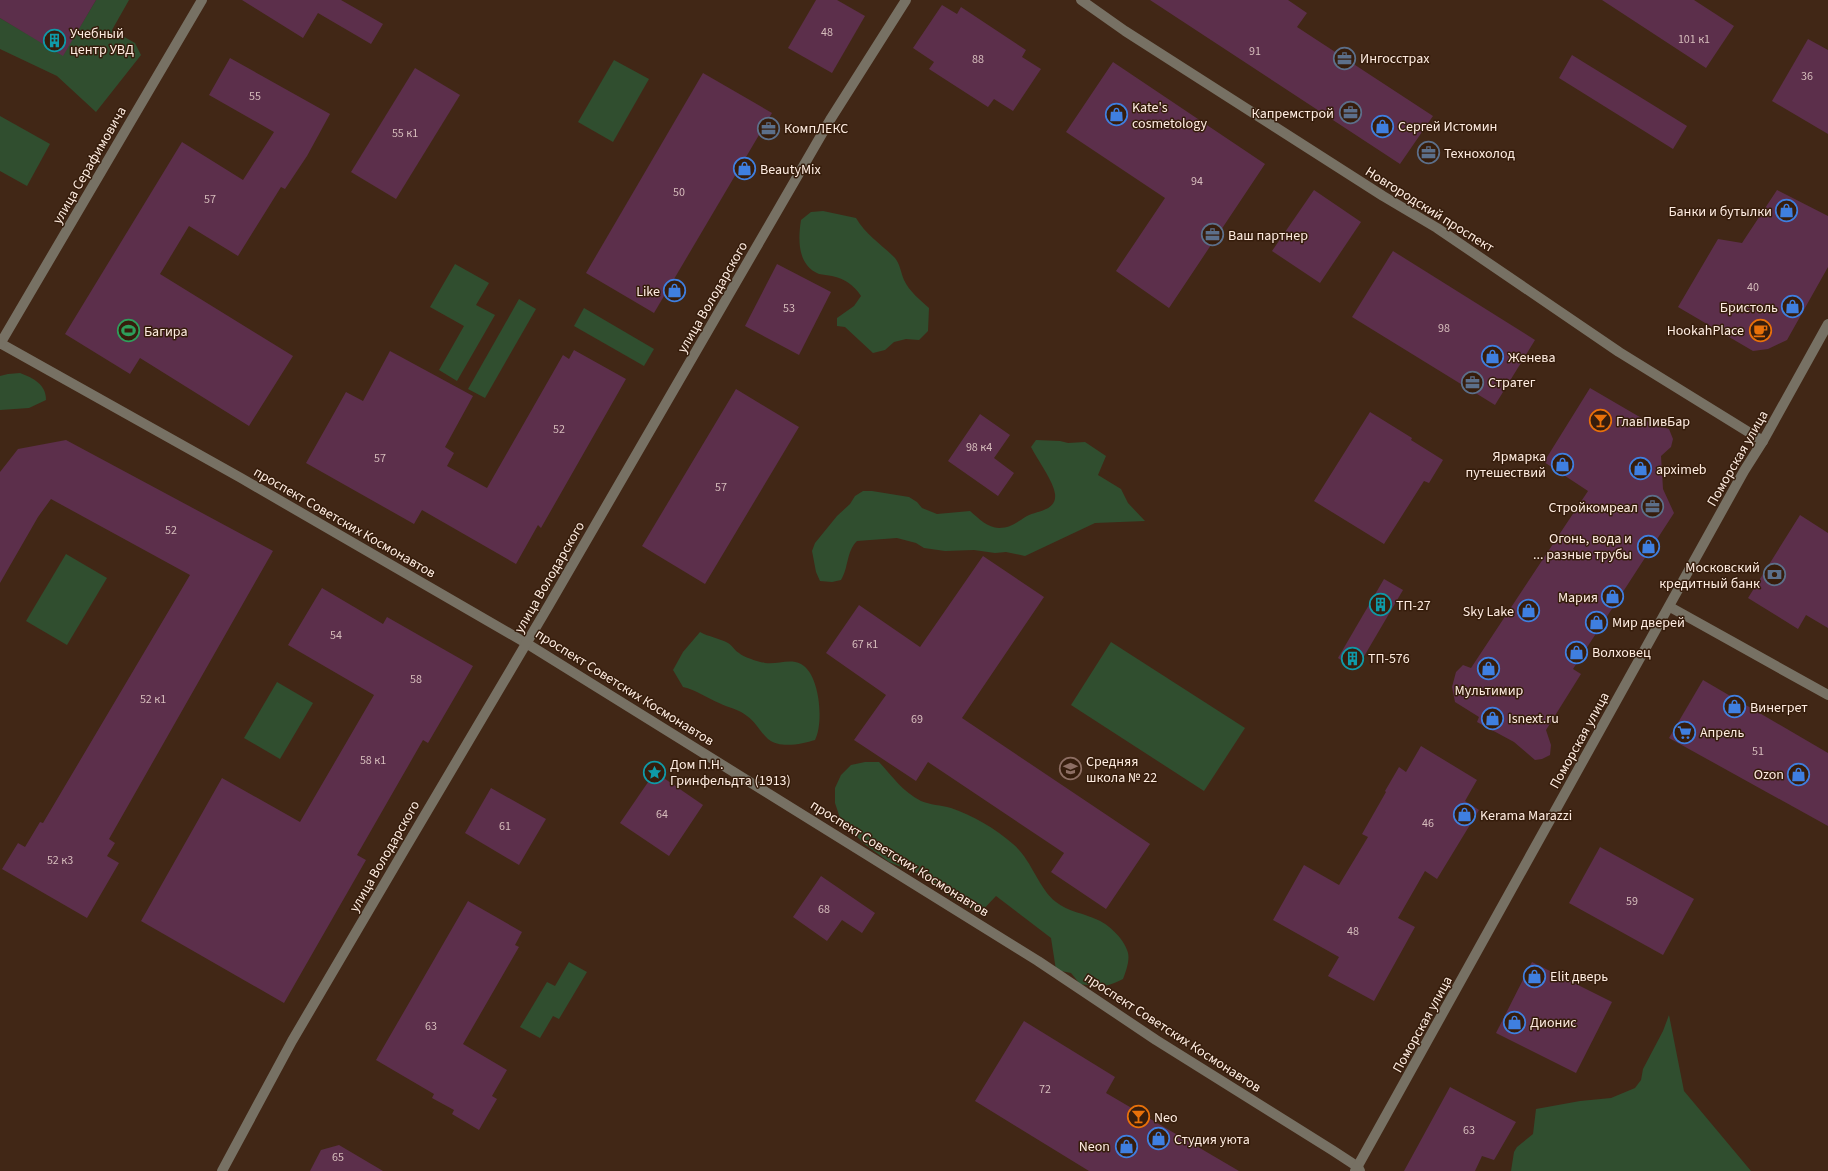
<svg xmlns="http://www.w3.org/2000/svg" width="1828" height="1171" viewBox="0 0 1828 1171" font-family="'Source Sans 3',sans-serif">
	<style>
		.green { fill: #304e2f }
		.building { fill: #5c2f4b }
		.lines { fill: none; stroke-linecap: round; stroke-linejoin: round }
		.minor { stroke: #777164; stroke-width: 10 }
		.labels { text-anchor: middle; stroke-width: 3; stroke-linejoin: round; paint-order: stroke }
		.number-label { font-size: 12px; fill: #d6bdbc }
		.poi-label { font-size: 14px; fill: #feece1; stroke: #361d0c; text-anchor: start }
		.street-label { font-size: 14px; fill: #feece1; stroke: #361d0c }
	</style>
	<rect width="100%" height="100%" fill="#412716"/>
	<!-- green -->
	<g class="green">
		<path d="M96 0H129L112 30 135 43 141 55 96 112 57 76 0 49V18L63 55Z"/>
		<path d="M614 60 649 79 613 142 578 122Z"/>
		<path d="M0 116 50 144 27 186 0 171Z"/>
		<path d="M823 211 856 218C866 235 881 244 895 258 900 264 901 273 904 280 909 291 920 300 929 308L928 331 919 340 906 339 894 342 885 350 873 353 845 327 837 326V318L854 306 861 296C854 285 845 279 832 276 828 275 823 275 819 274 797 265 798 239 801 220L811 212Z"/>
		<path d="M455 264 489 283 476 305 495 315 457 381 439 370 464 326 430 307Z"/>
		<path d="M519 299 536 309 485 398 468 389Z"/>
		<path d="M584 308 654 349 644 366 574 326Z"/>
		<path d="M20 373C33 378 46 384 46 400L29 408 0 410V376L8 374Z"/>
		<path d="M1036 440 1060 441 1068 443 1085 442 1106 456 1098 475 1121 489 1128 503 1145 521 1095 523 1025 556 1006 552 995 553 974 550 945 551 924 548 916 543 897 538 857 541C846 552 849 567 841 580L832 582 820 581 816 572 812 551 815 543 837 516 850 504 855 496 863 491H872L909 497 917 502 922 508 937 514 970 511C978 518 988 528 999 528 1011 528 1017 522 1027 516 1036 511 1057 511 1055 494 1054 482 1037 459 1031 447Z"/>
		<path d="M66 554 107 578 67 645 26 621Z"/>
		<path d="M700 632C709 637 719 638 728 643 732 645 735 651 739 653 743 657 759 662 765 663 777 665 789 658 801 664 820 674 824 723 815 740 802 744 780 749 768 739 760 732 756 722 747 716 739 709 729 708 719 703 707 698 696 690 683 687L673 670 683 652Z"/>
		<path d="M1111 642 1245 728 1204 791 1071 705Z"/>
		<path d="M277 682 313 703 280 759 244 738Z"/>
		<path d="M865 762H879C892 776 903 792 921 801 930 805 941 805 951 808 972 815 996 829 1013 844 1032 860 1038 888 1056 902 1068 912 1084 913 1098 920 1109 925 1123 938 1127 950 1131 958 1126 971 1123 979 1106 988 1099 987 1080 984L1071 973 1056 970 1051 938 996 896 979 914 950 897 923 876 889 862 863 843 840 818 835 803V788L841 775 851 765Z"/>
		<path d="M569 962 587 972 559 1019 553 1016 540 1038 520 1027 547 982 555 986Z"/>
		<path d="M1669 1015 1684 1091 1751 1171H1511L1514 1152 1517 1147 1533 1134 1536 1109 1580 1101 1611 1098 1635 1088 1641 1080 1643 1069 1663 1031Z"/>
	</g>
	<!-- building -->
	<g class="building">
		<path d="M0 0H96L63 56 0 18Z"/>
		<path d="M242 0H341L383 24 371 44 318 13 303 38Z"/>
		<path d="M816 0H837L865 16 832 73 788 48Z"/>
		<path d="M1150 0H1288L1307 13 1297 27 1433 116 1400 164Z"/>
		<path d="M1602 0H1694L1734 26 1706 68Z"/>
		<path d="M942 5 957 14 961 7 1026 50 1022 57 1041 69 1013 111 994 99 988 107 929 69 934 62 913 48Z"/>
		<path d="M1808 39 1828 50V134L1772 101Z"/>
		<path d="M1572 55 1687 126 1673 149 1559 78Z"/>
		<path d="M230 58 330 114 307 156 285 189 281 187 238 256 189 226 160 274 293 356 249 426 140 358 130 374 65 334 182 142 243 180 274 132 209 95Z"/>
		<path d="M1113 62 1265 164 1169 308 1116 271 1165 198 1066 132Z"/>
		<path d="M415 68 460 95 396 199 351 172Z"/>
		<path d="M703 73 772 113 654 313 586 273Z"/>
		<path d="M1314 190 1361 222 1320 283 1272 251Z"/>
		<path d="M1777 190 1828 216V267L1787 340 1768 349 1753 351 1678 307 1718 239 1742 243Z"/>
		<path d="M1393 251 1535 340 1495 405 1352 317Z"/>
		<path d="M777 264 831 292 799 355 745 326Z"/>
		<path d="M574 350 626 379 541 528 538 525 516 564 422 510 414 524 306 463 346 392 363 401 390 351 473 396 445 447 454 453 447 466 487 488 563 355 569 359Z"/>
		<path d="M1590 388 1650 423 1669 429 1673 439 1671 447 1661 456 1663 489 1674 513 1573 669 1581 674 1546 730 1551 745 1550 755 1542 759 1535 760 1514 742 1477 722 1479 717 1455 702 1452 687 1456 672 1463 665 1471 668 1588 491 1544 462Z"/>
		<path d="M736 389 799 427 705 584 642 546Z"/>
		<path d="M1370 412 1412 438 1411 440 1443 460 1429 483 1424 481 1384 544 1314 501Z"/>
		<path d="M980 414 1010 435 994 458 1014 473 998 496 948 461Z"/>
		<path d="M66 440 273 551 109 839 115 843 107 856 119 863 87 918 2 869 18 843 25 847 40 822 43 823 190 575 51 499 38 517 0 583V472L18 449Z"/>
		<path d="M1800 515 1828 533V628L1806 615 1798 629 1748 598Z"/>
		<path d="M983 556 1044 597 962 718 1150 844 1106 909 1051 872 1064 853 928 762 916 781 854 740 886 695 826 653 859 605 920 647Z"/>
		<path d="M1384 579 1403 590 1356 670 1338 658Z"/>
		<path d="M322 588 383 624 387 617 473 666 428 743 423 740 357 855 366 860 284 1003 141 921 222 778 300 822 374 695 288 645Z"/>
		<path d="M1703 680 1828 753V826L1669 738Z"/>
		<path d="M1421 746 1477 780 1465 801 1479 810 1437 879 1425 871 1398 918 1415 927 1374 1001 1328 976 1339 957 1273 920 1304 865 1339 885 1368 837 1362 834 1386 792 1385 791 1399 767 1406 772Z"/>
		<path d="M655 772 703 805 669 856 620 823Z"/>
		<path d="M491 788 546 819 519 865 465 833Z"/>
		<path d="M1600 847 1694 899 1663 955 1569 903Z"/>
		<path d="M821 876 875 913 862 933 842 920 827 941 793 917Z"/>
		<path d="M468 901 522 932 515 945 519 947 463 1044 507 1070 492 1096 497 1099 479 1130 452 1114 454 1110 432 1098 434 1094 376 1060Z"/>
		<path d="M1532 962 1612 1002 1576 1073 1496 1033Z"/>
		<path d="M1024 1021 1115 1077 1106 1093 1239 1171H1089L975 1101Z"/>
		<path d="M1450 1087 1516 1122 1494 1160 1482 1156 1475 1171H1404Z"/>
		<path d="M339 1145 383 1171H310L321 1150Z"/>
	</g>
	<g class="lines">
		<!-- minor -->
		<g class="minor">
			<path d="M1081 0 1125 31 1383 196 1437 228 1619 352 1763 441"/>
			<path d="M0 343 241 478 526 643 1038 961 1156 1040 1332 1150 1358 1167 1360 1171"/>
			<path d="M0 344 202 0"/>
			<path d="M1670 607 1828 695"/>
			<path d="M222 1171 292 1041 403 852 549 605 830 120 906 0"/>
			<path d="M1355 1171 1744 471 1763 441 1828 324"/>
		</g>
	</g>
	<!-- icons -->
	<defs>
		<symbol id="building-ring" viewBox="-11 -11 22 22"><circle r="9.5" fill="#361d0c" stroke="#0f9aa8" stroke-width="1.5"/><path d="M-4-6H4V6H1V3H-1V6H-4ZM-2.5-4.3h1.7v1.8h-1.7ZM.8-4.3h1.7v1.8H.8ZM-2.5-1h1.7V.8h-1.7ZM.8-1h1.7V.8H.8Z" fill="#0f9aa8"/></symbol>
		<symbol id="office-ring" viewBox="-11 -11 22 22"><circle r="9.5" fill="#361d0c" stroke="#5c6f8a" stroke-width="1.5"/><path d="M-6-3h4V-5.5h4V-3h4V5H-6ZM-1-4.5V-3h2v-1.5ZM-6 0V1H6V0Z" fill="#5c6f8a"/></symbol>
		<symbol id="shop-ring" viewBox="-11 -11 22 22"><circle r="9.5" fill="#361d0c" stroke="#3f7fe0" stroke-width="1.5"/><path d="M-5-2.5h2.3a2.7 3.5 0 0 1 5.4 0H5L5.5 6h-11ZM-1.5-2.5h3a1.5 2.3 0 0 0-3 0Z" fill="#3f7fe0"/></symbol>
		<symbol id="cafe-ring" viewBox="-11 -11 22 22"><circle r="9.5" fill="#361d0c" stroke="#e8710a" stroke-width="1.5"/><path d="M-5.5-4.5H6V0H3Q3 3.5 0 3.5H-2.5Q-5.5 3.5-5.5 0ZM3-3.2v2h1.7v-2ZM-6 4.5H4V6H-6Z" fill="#e8710a"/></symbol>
		<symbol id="stadium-ring" viewBox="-11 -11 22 22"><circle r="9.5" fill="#361d0c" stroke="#2e9e5b" stroke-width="1.5"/><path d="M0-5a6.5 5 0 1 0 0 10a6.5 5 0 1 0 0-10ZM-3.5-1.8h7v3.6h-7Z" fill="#2e9e5b"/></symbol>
		<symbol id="bar-ring" viewBox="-11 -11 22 22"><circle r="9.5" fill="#361d0c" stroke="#e8710a" stroke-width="1.5"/><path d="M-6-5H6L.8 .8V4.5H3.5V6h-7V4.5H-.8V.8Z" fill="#e8710a"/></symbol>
		<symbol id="bank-ring" viewBox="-11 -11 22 22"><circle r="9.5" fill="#361d0c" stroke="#5c6f8a" stroke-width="1.5"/><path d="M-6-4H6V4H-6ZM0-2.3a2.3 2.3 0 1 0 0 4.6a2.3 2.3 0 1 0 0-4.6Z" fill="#5c6f8a"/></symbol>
		<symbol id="supermarket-ring" viewBox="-11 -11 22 22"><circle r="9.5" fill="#361d0c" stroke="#3f7fe0" stroke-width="1.5"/><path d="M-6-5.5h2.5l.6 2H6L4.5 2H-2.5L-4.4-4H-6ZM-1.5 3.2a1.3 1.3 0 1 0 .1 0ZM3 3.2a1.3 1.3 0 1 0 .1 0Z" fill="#3f7fe0"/></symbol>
		<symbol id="school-ring" viewBox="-11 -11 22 22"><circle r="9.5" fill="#361d0c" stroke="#8d6e63" stroke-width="1.5"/><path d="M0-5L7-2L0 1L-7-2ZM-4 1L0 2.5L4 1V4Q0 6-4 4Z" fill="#8d6e63"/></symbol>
		<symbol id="sight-ring" viewBox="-11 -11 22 22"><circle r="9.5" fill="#361d0c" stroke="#0f9aa8" stroke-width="1.5"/><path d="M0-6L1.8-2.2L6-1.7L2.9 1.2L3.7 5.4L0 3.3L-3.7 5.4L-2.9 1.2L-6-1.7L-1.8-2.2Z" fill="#0f9aa8"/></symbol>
	</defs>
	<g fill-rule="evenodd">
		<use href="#building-ring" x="42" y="28" width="25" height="25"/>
		<use href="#office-ring" x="1332" y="46" width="25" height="25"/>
		<use href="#office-ring" x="1338" y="100" width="25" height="25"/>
		<use href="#shop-ring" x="1104" y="102" width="25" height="25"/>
		<use href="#shop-ring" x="1370" y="114" width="25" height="25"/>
		<use href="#office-ring" x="756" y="116" width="25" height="25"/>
		<use href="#office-ring" x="1416" y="140" width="25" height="25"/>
		<use href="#shop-ring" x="732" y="156" width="25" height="25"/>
		<use href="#shop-ring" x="1774" y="198" width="25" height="25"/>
		<use href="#office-ring" x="1200" y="222" width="25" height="25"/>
		<use href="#shop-ring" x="662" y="278" width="25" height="25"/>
		<use href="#shop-ring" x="1780" y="294" width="25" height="25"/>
		<use href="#cafe-ring" x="1748" y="318" width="25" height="25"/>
		<use href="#stadium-ring" x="116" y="318" width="25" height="25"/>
		<use href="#shop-ring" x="1480" y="344" width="25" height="25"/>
		<use href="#office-ring" x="1460" y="370" width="25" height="25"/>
		<use href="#bar-ring" x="1588" y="408" width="25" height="25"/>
		<use href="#shop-ring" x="1550" y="452" width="25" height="25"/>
		<use href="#shop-ring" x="1628" y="456" width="25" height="25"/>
		<use href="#office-ring" x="1640" y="494" width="25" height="25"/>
		<use href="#shop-ring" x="1636" y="534" width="25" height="25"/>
		<use href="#bank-ring" x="1762" y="562" width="25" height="25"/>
		<use href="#shop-ring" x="1600" y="584" width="25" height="25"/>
		<use href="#building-ring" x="1368" y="592" width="25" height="25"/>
		<use href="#shop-ring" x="1516" y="598" width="25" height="25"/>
		<use href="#shop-ring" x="1584" y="610" width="25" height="25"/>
		<use href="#shop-ring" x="1564" y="640" width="25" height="25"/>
		<use href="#building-ring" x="1340" y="646" width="25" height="25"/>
		<use href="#shop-ring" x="1476" y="656" width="25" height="25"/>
		<use href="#shop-ring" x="1722" y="694" width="25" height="25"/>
		<use href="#shop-ring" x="1480" y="706" width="25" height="25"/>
		<use href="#supermarket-ring" x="1672" y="720" width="25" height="25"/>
		<use href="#school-ring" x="1058" y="756" width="25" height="25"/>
		<use href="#sight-ring" x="642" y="760" width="25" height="25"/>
		<use href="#shop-ring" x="1786" y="762" width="25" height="25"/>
		<use href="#shop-ring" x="1452" y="802" width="25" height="25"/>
		<use href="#shop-ring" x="1522" y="964" width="25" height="25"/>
		<use href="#shop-ring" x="1502" y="1010" width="25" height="25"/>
		<use href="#bar-ring" x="1126" y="1104" width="25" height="25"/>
		<use href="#shop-ring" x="1146" y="1126" width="25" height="25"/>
		<use href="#shop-ring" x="1114" y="1134" width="25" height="25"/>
	</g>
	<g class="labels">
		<!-- number labels -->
		<g class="number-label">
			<text x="827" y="36">48</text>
			<text x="1694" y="43">101 к1</text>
			<text x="1255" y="55">91</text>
			<text x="978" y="63">88</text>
			<text x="1807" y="80">36</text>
			<text x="255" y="100">55</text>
			<text x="405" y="137">55 к1</text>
			<text x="1197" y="185">94</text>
			<text x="679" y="196">50</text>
			<text x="210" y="203">57</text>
			<text x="1753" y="291">40</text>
			<text x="789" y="312">53</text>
			<text x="1444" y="332">98</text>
			<text x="559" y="433">52</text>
			<text x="979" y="451">98 к4</text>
			<text x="380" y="462">57</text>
			<text x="721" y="491">57</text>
			<text x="171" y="534">52</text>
			<text x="336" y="639">54</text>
			<text x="865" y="648">67 к1</text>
			<text x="416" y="683">58</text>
			<text x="153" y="703">52 к1</text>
			<text x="917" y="723">69</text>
			<text x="1758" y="755">51</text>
			<text x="373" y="764">58 к1</text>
			<text x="662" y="818">64</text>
			<text x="1428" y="827">46</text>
			<text x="505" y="830">61</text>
			<text x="60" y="864">52 к3</text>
			<text x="1632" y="905">59</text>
			<text x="824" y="913">68</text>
			<text x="1353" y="935">48</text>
			<text x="431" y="1030">63</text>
			<text x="1045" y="1093">72</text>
			<text x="1469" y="1134">63</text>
			<text x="338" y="1161">65</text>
		</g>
		<!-- poi labels -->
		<g class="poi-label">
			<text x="70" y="38">Учебный<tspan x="70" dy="16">центр УВД</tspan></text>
			<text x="1360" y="63">Ингосстрах</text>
			<text x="1132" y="112">Kate's<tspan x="1132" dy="16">cosmetology</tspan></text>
			<text x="1334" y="118" text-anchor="end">Капремстрой</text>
			<text x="1398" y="131">Сергей Истомин</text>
			<text x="784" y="133">КомпЛЕКС</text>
			<text x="1444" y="158">Технохолод</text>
			<text x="760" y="174">BeautyMix</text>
			<text x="1772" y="216" text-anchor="end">Банки и бутылки</text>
			<text x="1228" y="240">Ваш партнер</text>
			<text x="660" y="296" text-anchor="end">Like</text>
			<text x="1778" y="312" text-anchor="end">Бристоль</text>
			<text x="1744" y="335" text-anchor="end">HookahPlace</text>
			<text x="144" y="336">Багира</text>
			<text x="1508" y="362">Женева</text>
			<text x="1488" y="387">Стратег</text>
			<text x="1616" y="426">ГлавПивБар</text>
			<text x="1546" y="461" text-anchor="end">Ярмарка<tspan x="1546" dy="16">путешествий</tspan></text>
			<text x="1656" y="474">архimeb</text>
			<text x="1638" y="512" text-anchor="end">Стройкомреал</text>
			<text x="1632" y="543" text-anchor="end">Огонь, вода и<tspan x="1632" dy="16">... разные трубы</tspan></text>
			<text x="1760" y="572" text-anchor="end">Московский<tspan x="1760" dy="16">кредитный банк</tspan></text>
			<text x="1598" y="602" text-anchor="end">Мария</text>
			<text x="1396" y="610">ТП-27</text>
			<text x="1514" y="616" text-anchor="end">Sky Lake</text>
			<text x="1612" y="627">Мир дверей</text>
			<text x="1592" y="657">Волховец</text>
			<text x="1368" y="663">ТП-576</text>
			<text x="1489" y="695" text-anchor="middle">Мультимир</text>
			<text x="1750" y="712">Винегрет</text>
			<text x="1508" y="723">Isnext.ru</text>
			<text x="1700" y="737">Апрель</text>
			<text x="1086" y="766">Средняя<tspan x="1086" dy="16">школа № 22</tspan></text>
			<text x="670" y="769">Дом П.Н.<tspan x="670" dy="16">Гринфельдта (1913)</tspan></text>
			<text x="1784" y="779" text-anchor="end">Ozon</text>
			<text x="1480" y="820">Kerama Marazzi</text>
			<text x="1550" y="981">Elit дверь</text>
			<text x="1530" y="1027">Дионис</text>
			<text x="1154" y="1122">Neo</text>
			<text x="1174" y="1144">Студия уюта</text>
			<text x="1110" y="1151" text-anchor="end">Neon</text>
		</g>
		<!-- street labels -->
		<g class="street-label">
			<text transform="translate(89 165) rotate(-60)" y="5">улица Серафимовича</text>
			<text transform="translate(1430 209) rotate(32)" y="5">Новгородский проспект</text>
			<text transform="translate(712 297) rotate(-60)" y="5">улица Володарского</text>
			<text transform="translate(1737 458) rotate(-60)" y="5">Поморская улица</text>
			<text transform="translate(345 522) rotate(30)" y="5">проспект Советских Космонавтов</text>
			<text transform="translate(549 577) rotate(-60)" y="5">улица Володарского</text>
			<text transform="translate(625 687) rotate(32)" y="5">проспект Советских Космонавтов</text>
			<text transform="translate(1579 740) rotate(-61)" y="5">Поморская улица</text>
			<text transform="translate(384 856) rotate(-60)" y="5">улица Володарского</text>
			<text transform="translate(900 858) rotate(32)" y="5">проспект Советских Космонавтов</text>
			<text transform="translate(1422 1024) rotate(-61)" y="5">Поморская улица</text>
			<text transform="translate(1173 1032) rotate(33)" y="5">проспект Советских Космонавтов</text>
		</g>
	</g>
</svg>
